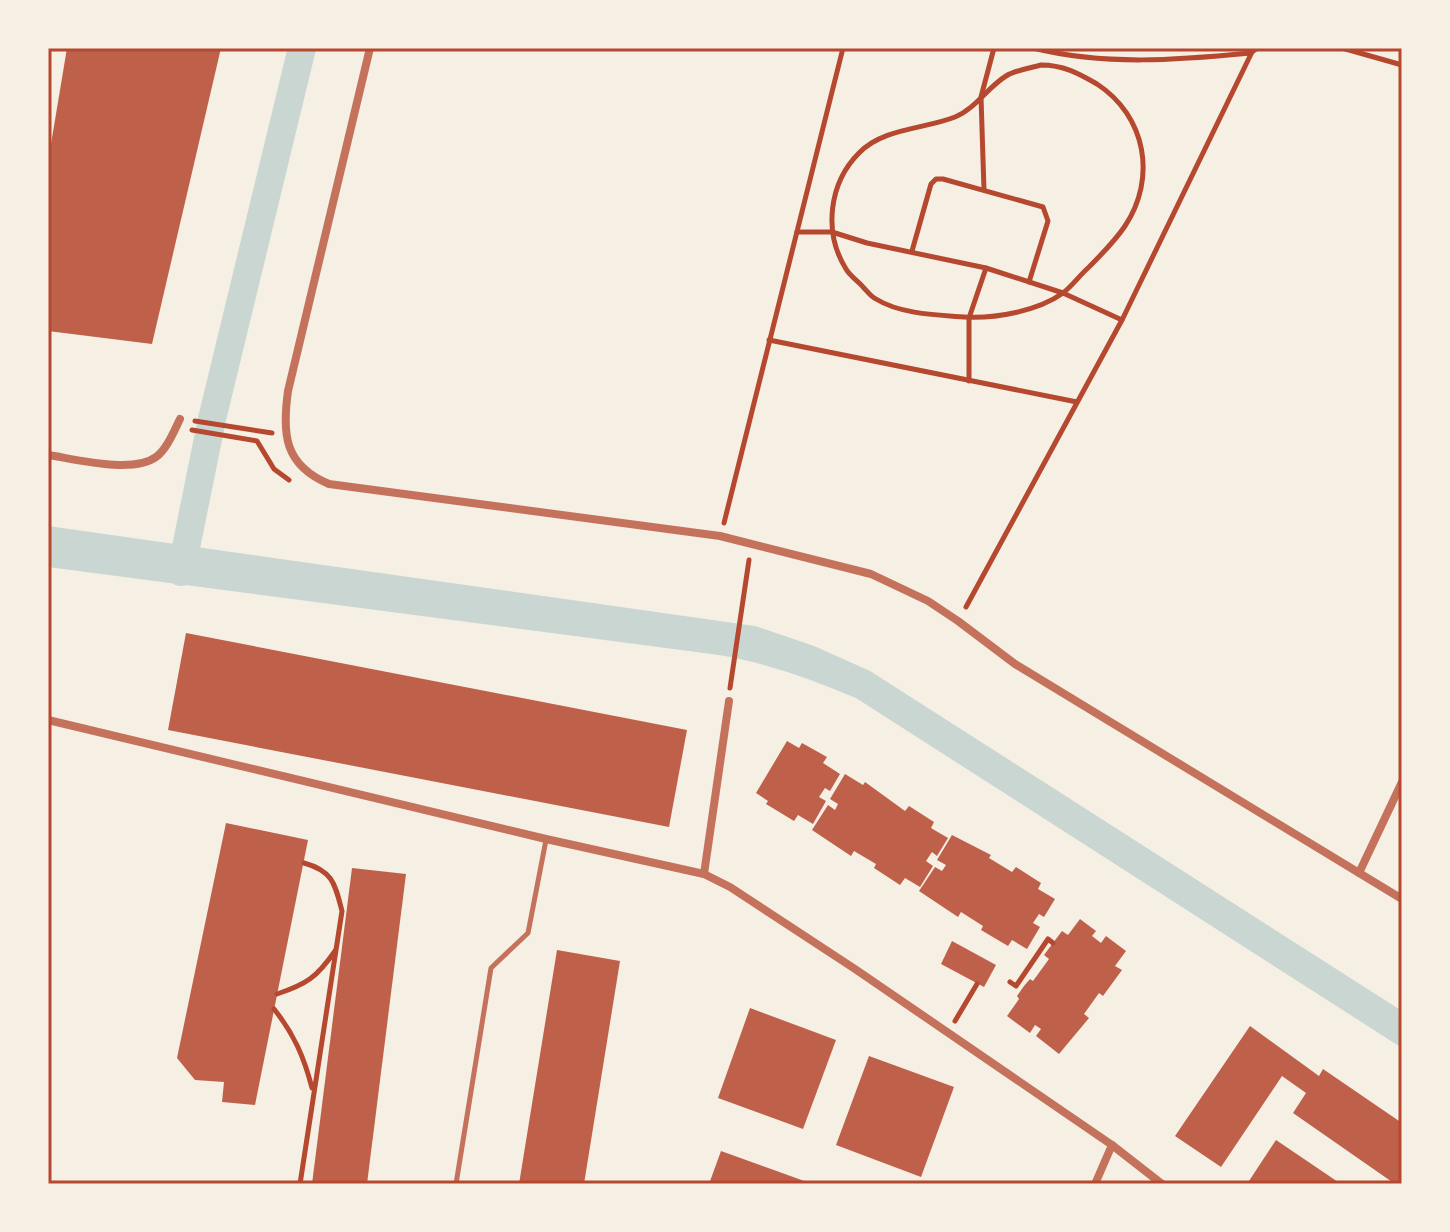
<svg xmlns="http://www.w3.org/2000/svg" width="1450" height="1232" viewBox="0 0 1450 1232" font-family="'Noto Sans',sans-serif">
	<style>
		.water { fill: #c9d6d2 }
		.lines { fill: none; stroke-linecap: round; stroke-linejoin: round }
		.canal { stroke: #c9d6d2; stroke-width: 28 }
		.building { fill: #bf614a }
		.path { stroke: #b5482f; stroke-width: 5 }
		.service { stroke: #c5725c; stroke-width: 5 }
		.minor { stroke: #c5725c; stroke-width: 8 }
		.neatline { fill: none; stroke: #b5482f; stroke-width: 3 }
	</style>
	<rect width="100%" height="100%" fill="#f6efe4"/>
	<!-- water -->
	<path class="water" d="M48 526 755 626 814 646 870 671 1402 1011V1048L856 698C811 679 767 663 719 655L48 567Z"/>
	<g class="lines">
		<!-- canal -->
		<path class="canal" d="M181 572 212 419 302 48"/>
	</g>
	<!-- building -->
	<g class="building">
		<path d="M67 48H221L152 344 48 331V162Z"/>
		<path d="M186 633 687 730 669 827 168 730Z"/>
		<path d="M787 741 799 748 802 743 827 757 823 763 840 774 830 791 825 788 819 797 826 801 813 824 798 815 794 821 766 804 768 801 756 793Z"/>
		<path d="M845 774 863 785 865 782 905 811 909 806 934 822 931 828 948 838 937 856 932 852 926 861 933 866 920 887 905 878 900 885 874 868 876 864 854 851 851 856 812 830 828 805 835 810 838 804 830 799Z"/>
		<path d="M226 823 308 840 255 1105 222 1102 224 1082 195 1080 177 1058Z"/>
		<path d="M952 835 991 855 989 858 1012 872 1016 867 1041 883 1038 889 1055 899 1044 917 1039 914 1033 923 1040 927 1027 949 1012 940 1008 946 981 930 983 926 961 912 958 917 919 891 935 867 942 871 946 865 937 860Z"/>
		<path d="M352 868 406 874 367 1184H312Z"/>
		<path d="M1080 919 1096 931 1092 936 1101 943 1106 936 1126 951 1115 966 1122 970 1103 996 1099 993 1084 1014 1089 1018 1059 1054 1036 1036 1041 1029 1035 1025 1030 1033 1007 1016 1019 999 1017 996 1024 986 1030 979 1033 981 1049 959 1044 955 1062 931 1068 935Z"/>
		<path d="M952 941 996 965 984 987 941 964Z"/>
		<path d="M557 950 620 961 584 1184H519Z"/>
		<path d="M750 1008 836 1040 803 1129 718 1098Z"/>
		<path d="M1250 1026 1319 1076 1323 1069 1402 1123V1180L1399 1184H1395L1293 1113 1306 1093 1282 1076 1221 1167 1175 1136Z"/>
		<path d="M869 1056 954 1087 921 1177 836 1145Z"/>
		<path d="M1276 1140 1341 1184H1247Z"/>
		<path d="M721 1151 807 1182 806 1184H709Z"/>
	</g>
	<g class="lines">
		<!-- path -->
		<g class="path">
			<path d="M1033 48C1105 66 1178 60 1251 53"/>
			<path d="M1342 48 1402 65"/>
			<path d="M1041 65C1063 65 1078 73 1097 84 1146 116 1157 178 1125 226 1115 241 1101 255 1089 267 1080 275 1072 286 1063 293 1038 311 995 319 964 317 937 315 900 314 876 299 871 297 867 291 863 287 858 281 850 276 846 269 823 232 829 183 859 153 883 128 925 129 955 117 975 109 988 87 1006 76 1016 70 1030 68 1041 65Z"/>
			<path d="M984 190 981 97 994 48"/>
			<path d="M797 232H832L867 243 986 268 1063 293 1122 320"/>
			<path d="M912 251 931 184 936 179H943L1043 207 1048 221 1029 282"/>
			<path d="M769 340 1077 402"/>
			<path d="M969 381V318L986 268"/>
			<path d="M195 421 272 433"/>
			<path d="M192 430 257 441 274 469 289 480"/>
			<path d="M724 523 843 48"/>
			<path d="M966 607 1122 320 1252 52 1257 48"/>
			<path d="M730 688 749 560"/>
			<path d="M1010 982 1016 986 1048 939 1053 943"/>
			<path d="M277 994C307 984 317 977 335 951"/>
			<path d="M274 1009C294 1034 304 1057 312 1088"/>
			<path d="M955 1021 977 984"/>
			<path d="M300 1184 342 911C335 884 333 871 304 863"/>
		</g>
		<!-- service -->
		<path class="service" d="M456 1184 491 968 528 933 546 840"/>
		<!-- minor -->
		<g class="minor">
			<path d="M370 48 288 391C282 434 284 465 329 484L720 536 871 574 928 601 958 621 1015 664 1402 899"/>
			<path d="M48 455C75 459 133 474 156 457 167 449 174 431 180 419"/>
			<path d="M48 720 546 839 704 874 730 887 855 969 1112 1145 1162 1184"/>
			<path d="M1359 873 1402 782"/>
			<path d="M704 874 729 701"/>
			<path d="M1095 1184 1112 1145"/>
		</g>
	</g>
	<!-- border -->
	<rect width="1450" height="1232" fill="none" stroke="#f6efe4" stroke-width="100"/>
	<rect x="50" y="50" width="1350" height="1132" class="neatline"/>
</svg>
